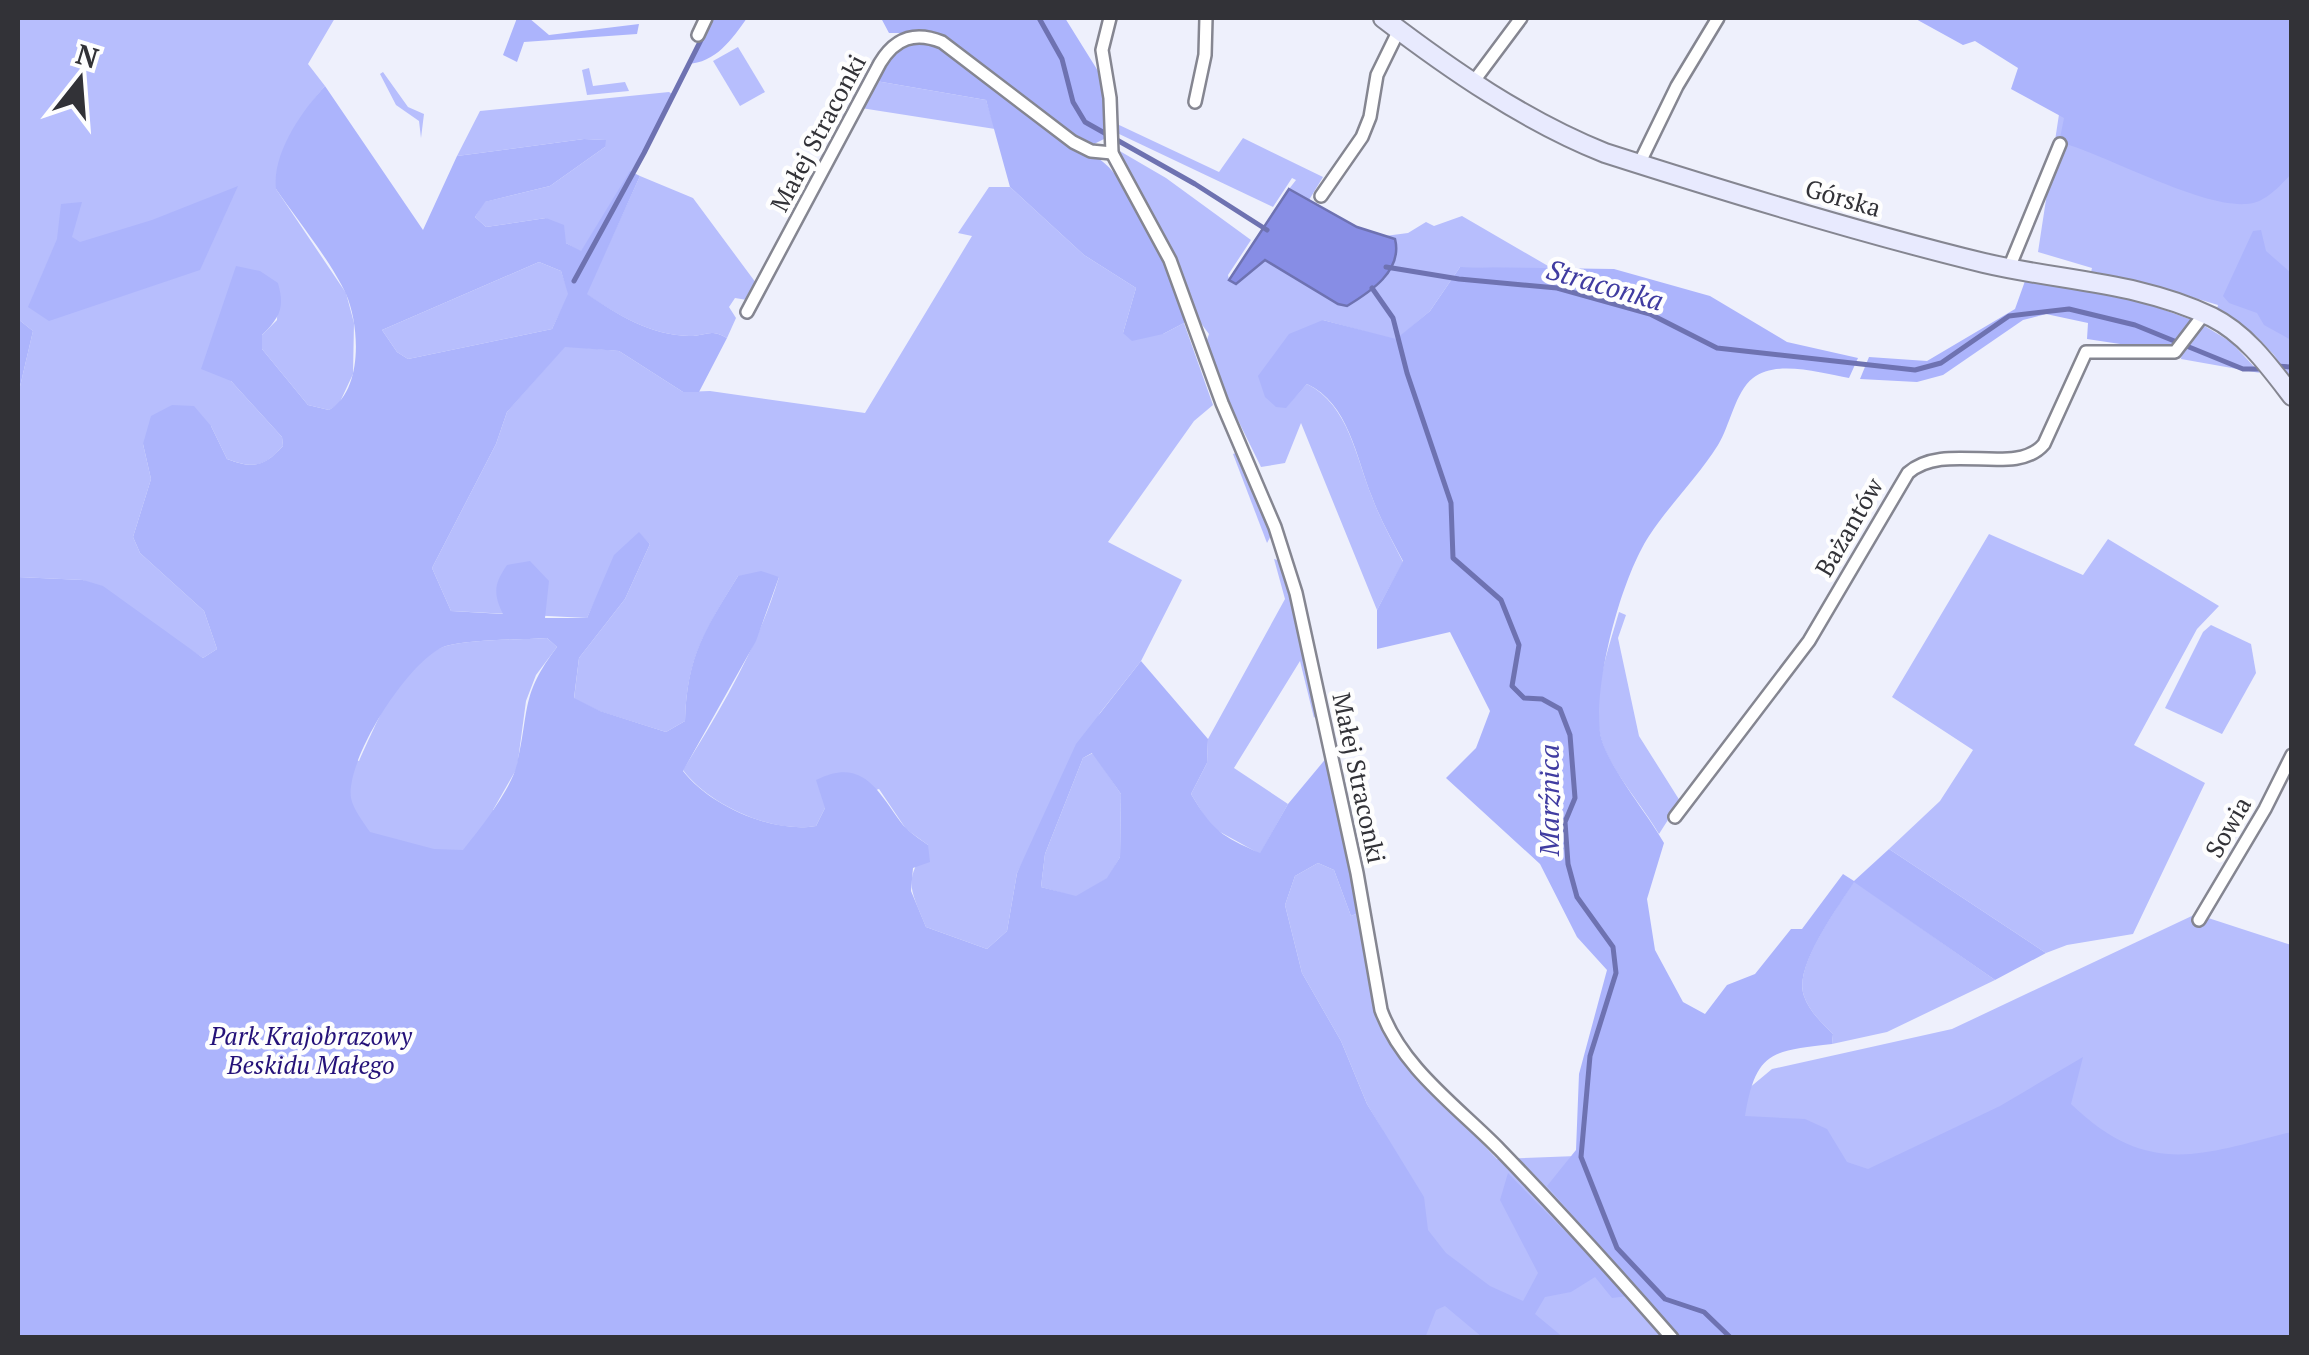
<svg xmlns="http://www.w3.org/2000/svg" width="2309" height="1355" viewBox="0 0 2309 1355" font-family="'PT Serif',serif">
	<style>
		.green { fill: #b7befd }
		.forest { fill: #acb4fc; fill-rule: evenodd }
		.water { fill: #878de5; stroke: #6e72b1; stroke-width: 2.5 }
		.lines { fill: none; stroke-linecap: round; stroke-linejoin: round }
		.stream { stroke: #6e72b1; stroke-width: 5 }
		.street-casing { stroke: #858691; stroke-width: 16 }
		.secondary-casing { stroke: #858691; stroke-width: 22 }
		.street { stroke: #fff; stroke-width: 11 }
		.secondary { stroke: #e8eafe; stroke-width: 18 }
		.labels { text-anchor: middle; stroke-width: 9; stroke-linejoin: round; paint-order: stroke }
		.street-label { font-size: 25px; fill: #323237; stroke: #fefefe }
		.park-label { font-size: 25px; font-style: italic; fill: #251279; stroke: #fefefe }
		.water-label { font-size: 28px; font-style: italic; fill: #403ca1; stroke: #fefefe }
	</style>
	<rect width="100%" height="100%" fill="#eef0fc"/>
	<!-- green -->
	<g class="green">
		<path d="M18 18H335L308 64 325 86C297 117 288 149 276 189L346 293 354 323 353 374 339 404 329 410 308 405 262 349V335L277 320 278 283 231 381 282 437 283 446C264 467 254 469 227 459L211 426 143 444 151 479 133 537 140 553 204 611 217 649 203 658 83 580 18 577V395L33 331 18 319Z"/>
		<path d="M2291 18V381L2274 355 2256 336 2217 309 2218 305 2135 280 2091 272 2092 268 2038 252 2065 75Z"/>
		<path d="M738 47 765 92 740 106 713 61Z"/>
		<path d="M589 68 593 86 625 82 629 91 587 95 582 70Z"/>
		<path d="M383 72 408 107 424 114 421 138 419 121 396 105 380 74Z"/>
		<path d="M876 81 986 100 995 129 861 108Z"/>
		<path d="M669 92 672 94 647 146 581 252 566 243 546 218 486 227 475 217 484 202 550 186 605 147V140L584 139 457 156 480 111Z"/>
		<path d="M1117 124 1219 172 1243 138 1323 177 1309 200 1289 189 1296 180 1292 178 1273 207 1117 133Z"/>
		<path d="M1118 150 1166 178 1251 240 1228 275 1229 280 1265 260 1338 304 1347 306 1395 239 1385 236 1408 233 1426 222 1434 226 1462 216 1555 270 1460 267 1430 311 1396 340 1323 320 1286 407 1307 384C1349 405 1356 458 1372 497 1380 519 1392 540 1403 562L1377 610 1301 423 1285 463 1261 467 1230 404 1207 340 1209 334 1200 322 1168 242 1120 160Z"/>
		<path d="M640 176 693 198 756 283 747 300 735 298 729 307 736 318 727 338C709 328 708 336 689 336 650 335 618 315 586 294Z"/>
		<path d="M989 187H1010L1084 255 1136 288 1123 333 1163 334 1184 323 1213 405 1194 421 1108 542 1182 580 1141 661 1100 713 1017 873 1007 931 987 949 926 927C910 888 903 882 928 845L906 829 879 789 825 808 816 826C773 834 709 805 683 770 721 709 758 647 779 577L738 576C705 631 687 656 685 721L666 732 599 711 574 699 579 658 625 599 650 544 639 533 601 588 587 618 451 611 432 568 496 444 507 412 565 346 619 351 683 392 710 391 865 413 972 236 958 233Z"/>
		<path d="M539 262 561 271 569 294 552 329 408 359 397 352 382 330Z"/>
		<path d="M2203 325 2231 342 2260 373 2181 359 2182 351Z"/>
		<path d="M1238 452 1273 532 1267 543 1233 454Z"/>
		<path d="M1989 534 2083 575 2108 539 2219 606 2197 629 2134 745 2205 783 2133 934 2067 945 2046 953 1889 849 1940 801 1973 750 1892 697Z"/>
		<path d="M1274 559 1281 561 1317 714 1314 718 1300 661 1234 768 1288 804 1260 854 1211 827 1191 794 1207 763 1208 739 1285 599Z"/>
		<path d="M1619 612 1626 615 1618 638 1639 736 1680 801 1659 834C1643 806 1606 765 1600 734 1592 694 1608 650 1619 612Z"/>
		<path d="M2211 625 2251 644 2256 673 2222 734 2165 708 2203 632Z"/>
		<path d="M18 638 359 761C378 721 399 662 446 646 471 639 520 640 547 638L557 647 536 675 526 701 517 768 493 810 1383 1131 1367 1104 1341 1041 1302 973 1285 905 1295 876 1318 863 1334 870 1351 916 1358 913 1370 988 1383 1030 1393 1049 1497 1159 1735 1150 1748 1089 1772 1069 1952 1029 2196 914 2291 945V1337H18Z"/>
		<path d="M1093 753 1121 794 1120 857 1108 878 1076 897 1041 887 1045 854 1083 758Z"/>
		<path d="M1854 881 1995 980 1887 1032 1832 1044 1833 1034C1822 1023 1809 1011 1804 996 1793 966 1838 908 1854 881Z"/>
	</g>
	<!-- forest -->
	<g class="forest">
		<path d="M517 18H529L549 35 639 24 637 34 524 42 517 62 503 55Z"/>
		<path d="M709 18H747C732 39 716 63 687 64Z"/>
		<path d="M881 18H1065L1098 71 1103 92 1106 138 1094 144 1083 141 991 75 953 43 930 33H889Z"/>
		<path d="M1914 18H2291V174C2280 186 2264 204 2246 204 2201 207 2114 159 2066 144L2060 138 2064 118 2011 89 2018 68 1975 41 1963 45Z"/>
		<path d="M919 40 950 50 1091 155C1128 166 1172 281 1186 317L1184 323 1163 334 1132 341 1123 333 1136 288 1084 255 1010 187 986 100 876 81 896 48Z"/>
		<path d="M325 86 423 230 457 156 584 139 606 140 605 147 550 186 485 202 475 217 486 227 546 218 564 225 566 243 581 251 630 171 640 176 587 294C618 315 650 335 689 336 708 336 709 328 727 338L699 392H683L619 351 565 347 507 412 496 444 432 568 451 611 503 614C493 593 494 584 507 565L530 561 549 581 545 618H587L614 555 639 532 650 544 625 599 579 658 574 698 600 711 666 732 685 721C687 655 705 630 738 576L761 571 779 577 756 641 683 771C709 805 773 834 816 826L825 808 816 780C864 756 878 792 903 825 910 833 920 839 928 845L930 862 913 868 911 891 926 927 987 949 1007 931 1017 873 1076 744 1141 661 1208 739 1207 763 1191 794C1213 831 1221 836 1260 853L1288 804 1328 756 1358 913 1351 916 1334 870 1318 863 1295 876 1285 905 1302 973 1341 1041 1367 1104 1424 1197 1428 1230 1446 1253 1490 1286 1523 1301 1538 1273 1500 1200 1508 1173 1628 1296 1612 1298 1595 1277 1571 1292 1545 1297 1535 1314 1564 1338 1482 1337 1445 1306 1436 1310 1425 1338 18 1337V577L83 580 103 586 203 658 217 649 204 611 140 553 133 537 151 479 143 444 151 416 172 405 194 406 211 426 227 459C253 469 264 467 283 446L282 437 231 381 201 369 236 266 260 271 278 283C285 308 280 317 262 335V349L308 405 329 410C363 391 360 326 346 294 332 263 296 218 276 189 272 153 302 111 325 86ZM539 262 561 271 568 294 552 329 408 359 397 352 382 330ZM547 638 557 647C520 696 530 709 517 764 511 790 480 829 463 850L434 849 370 832C364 823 353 809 351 798 345 761 409 658 446 646 471 639 520 640 547 638ZM1092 753 1121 794 1120 857 1107 878 1076 896 1041 887 1045 854 1083 758Z"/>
		<path d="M238 186 200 270 49 321 28 307 57 239 61 204 82 202 72 237 80 242 152 220Z"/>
		<path d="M2261 230 2266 251 2291 273V340L2264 325 2257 313 2229 303 2223 296 2253 231Z"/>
		<path d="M1460 267 1614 269 1710 296 1787 342 1858 358 1849 378C1823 374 1777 359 1753 378 1735 392 1730 426 1718 445 1698 477 1670 504 1649 536 1621 579 1594 681 1600 732 1604 762 1648 814 1664 843L1647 899 1655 950 1683 1002 1705 1014 1727 985 1755 974 1791 929H1802L1843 874 1854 881 1889 849 2046 953 1995 980 1854 882C1838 908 1793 967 1804 996 1809 1011 1822 1023 1833 1034L1832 1044C1770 1051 1756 1052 1745 1116L1805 1119 1827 1129 1847 1162 1868 1169 2000 1106 2083 1057 2071 1104C2148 1178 2200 1155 2291 1132V1337H1679L1547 1186 1576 1150 1579 1074 1607 970 1577 937 1540 864 1446 778 1476 748 1490 711 1450 632 1377 649V610L1403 561C1392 540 1380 519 1372 497 1356 458 1349 403 1307 384L1286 408 1276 407 1265 397 1258 376 1289 334 1323 320 1396 339 1430 311Z"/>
		<path d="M2025 281 2131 298 2192 320 2176 347H2140L2087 339 2088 323 2046 314 2023 320 1943 375 1917 382 1860 379 1869 357 1927 361 2015 309Z"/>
		<path d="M18 319 33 331 18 395Z"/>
	</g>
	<!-- water -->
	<path class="water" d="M1289 189 1357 227 1395 239C1403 271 1370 292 1347 306L1338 304 1265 260 1236 284 1229 280Z"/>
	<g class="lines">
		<!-- stream -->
		<g class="stream">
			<path d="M1039 18 1062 59 1073 102 1085 122 1195 184 1267 230"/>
			<path d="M1386 267 1459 279 1557 288 1650 314 1717 348 1915 370 1941 363 2009 316 2069 309 2135 325 2243 369H2264"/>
			<path d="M574 281 644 153 703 36"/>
			<path d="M1372 288 1393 318 1407 373 1451 503 1453 558 1501 600 1519 645 1512 686 1524 698 1542 699 1560 709 1570 735 1575 798 1565 822 1568 864 1577 897 1613 947 1616 973 1590 1056 1581 1157 1617 1248 1665 1299 1704 1312 1731 1338"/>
			<path d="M2275 366 2292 367"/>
		</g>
		<defs>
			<g id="street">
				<path d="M1110 18 1102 50 1110 98 1112 153 1170 260 1222 403 1275 527 1296 593 1357 873 1381 1010C1402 1068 1458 1107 1500 1150 1559 1211 1616 1274 1672 1338"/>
				<path d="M698 35 706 18"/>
				<path d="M1474 81 1521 18"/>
				<path d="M1195 102 1205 55 1206 18"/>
				<path d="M1639 164 1677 86 1718 18"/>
				<path d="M1321 196 1362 137 1370 117 1377 75 1399 30"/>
				<path d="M2009 268 2060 144"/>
				<path d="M747 312 880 63C895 38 915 31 942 42L1073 142 1091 151 1112 153"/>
				<path d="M1675 817 1809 641 1908 473C1945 440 2016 478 2044 444L2086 352H2175L2204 314"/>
				<path d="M2199 920 2265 809 2292 755"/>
			</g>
			<path id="secondary" d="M1383 18C1451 70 1525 121 1605 153 1730 193 1857 232 1984 263 2060 281 2140 282 2212 317 2246 334 2269 366 2292 396"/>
		</defs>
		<!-- street casing -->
		<use href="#street" class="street-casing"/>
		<!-- secondary casing -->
		<use href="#secondary" class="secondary-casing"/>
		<!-- street -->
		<use href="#street" class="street"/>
		<!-- secondary -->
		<use href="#secondary" class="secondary"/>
	</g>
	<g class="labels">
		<!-- street labels -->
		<g class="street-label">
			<text transform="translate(818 133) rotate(-62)" y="9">Małej Straconki</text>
			<text transform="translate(1843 198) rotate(16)" y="9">Górska</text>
			<text transform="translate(1849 527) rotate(-60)" y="9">Bażantów</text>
			<text transform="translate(1359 778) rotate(78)" y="9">Małej Straconki</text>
			<text transform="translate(2228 827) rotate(-60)" y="9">Sowia</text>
		</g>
		<!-- park labels -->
		<g class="park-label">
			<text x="311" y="1045">Park Krajobrazowy<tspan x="311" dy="29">Beskidu Małego</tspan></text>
		</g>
		<!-- water labels -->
		<g class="water-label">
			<text transform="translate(1605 285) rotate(16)" y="10">Straconka</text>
			<text transform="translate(1549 800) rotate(-90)" y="10">Marźnica</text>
		</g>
	</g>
	<!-- border -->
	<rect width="2309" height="1355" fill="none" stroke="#323237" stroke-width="40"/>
	<!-- north arrow -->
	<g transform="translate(80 80) rotate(17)" stroke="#fefefe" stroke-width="8" paint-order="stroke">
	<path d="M0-8L18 38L0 25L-18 38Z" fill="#323237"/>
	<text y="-15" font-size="28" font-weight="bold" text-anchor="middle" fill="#323237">N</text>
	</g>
</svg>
